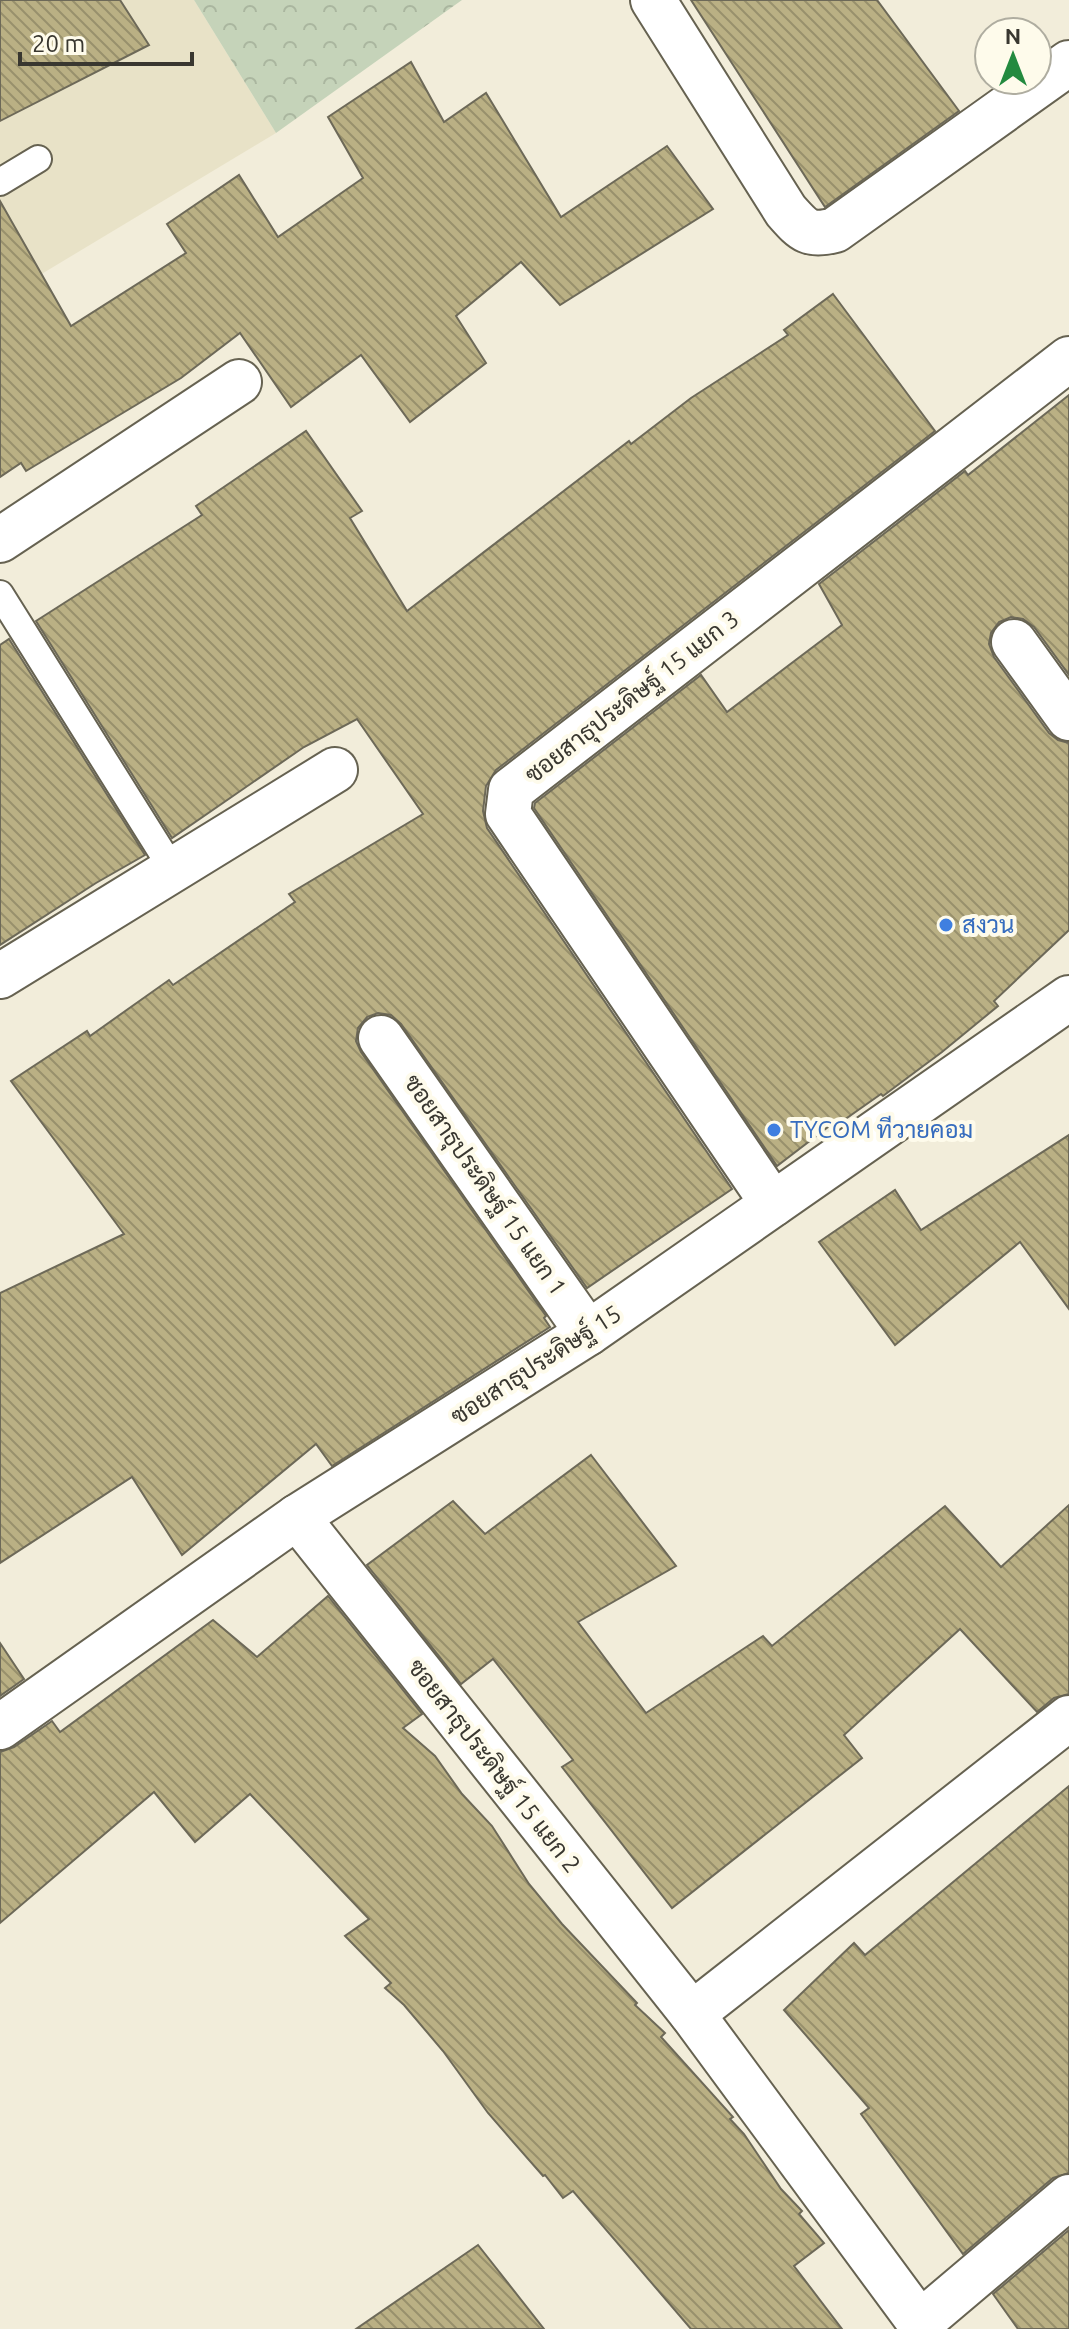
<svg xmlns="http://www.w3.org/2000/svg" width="1069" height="2329" viewBox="0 0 1069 2329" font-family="Ubuntu,Sarabun,sans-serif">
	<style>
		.built { fill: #e8e2c7 }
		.forest { fill: url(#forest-crowns) }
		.building { fill: url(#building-back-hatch); stroke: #6d6958; stroke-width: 2 }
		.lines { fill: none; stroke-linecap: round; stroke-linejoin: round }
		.lane-casing { stroke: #666251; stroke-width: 30 }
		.street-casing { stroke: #666251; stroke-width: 48 }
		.secondary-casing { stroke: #666251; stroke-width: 48 }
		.lane { stroke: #fff; stroke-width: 26 }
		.street { stroke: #fff; stroke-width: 44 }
		.secondary { stroke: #fff; stroke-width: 44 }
		.shop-dot { fill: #3f7fe0; stroke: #fefbeb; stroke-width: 3 }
		.labels { text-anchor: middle; stroke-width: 8; stroke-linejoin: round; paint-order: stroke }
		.street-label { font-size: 24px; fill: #393730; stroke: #fefbeb }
		.shop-label { font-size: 24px; fill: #366cbe; stroke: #fefbeb; text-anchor: start }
	</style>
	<defs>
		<pattern id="forest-crowns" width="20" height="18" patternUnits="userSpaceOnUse" patternTransform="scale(2)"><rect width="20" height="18" fill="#c5d3b9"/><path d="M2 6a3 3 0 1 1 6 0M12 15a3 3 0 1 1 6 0" fill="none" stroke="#aab69f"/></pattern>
		<pattern id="building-back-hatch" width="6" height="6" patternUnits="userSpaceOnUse" patternTransform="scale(2)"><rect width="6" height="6" fill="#bab084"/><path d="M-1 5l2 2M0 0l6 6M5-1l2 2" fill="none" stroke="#98906c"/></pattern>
	</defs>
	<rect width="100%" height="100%" fill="#f2edda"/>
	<!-- built -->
	<path class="built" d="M0 0H194L276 133 0 299Z"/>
	<!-- forest -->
	<path class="forest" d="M194 0H462L276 133Z"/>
	<!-- building -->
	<g class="building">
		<path d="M0 0H120L149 45 0 121Z"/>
		<path d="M691 0H877L959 111 825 207Z"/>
		<path d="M411 62 444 122 486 93 561 217 667 146 713 209 560 305 521 262 456 316 486 363 410 422 361 355 291 407 240 333 181 378 26 471 21 463 0 477V201L71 326 186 253 167 224 239 175 278 237 363 178 328 117Z"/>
		<path d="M833 294 935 431 496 770 486 786 483 811 487 828 732 1189 587 1288 401 1024 391 1015 378 1013 367 1017 358 1028 356 1041 361 1052 546 1316 544 1318 550 1327 332 1466 316 1444 182 1555 132 1477 0 1563V1293L124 1234 11 1081 87 1031 90 1036 169 980 173 985 295 902 289 894 423 814 357 719 304 747 172 838 36 621 202 515 196 506 306 431 362 511 350 518 407 611 629 441 631 444 691 398 788 335 784 330Z"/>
		<path d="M1069 395V675L1034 627 1023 619 1011 617 999 622 991 633 989 644 994 657 1049 733 1058 740 1069 743V930L994 1001 998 1006 942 1052 883 1096 881 1094 834 1127 832 1124 777 1166 534 808 535 803 701 675 727 712 842 625 819 584 965 471 968 475Z"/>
		<path d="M9 639 145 855 96 883 0 945V645Z"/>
		<path d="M1069 1135V1309L1020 1242 895 1345 819 1242 895 1190 921 1230Z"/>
		<path d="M591 1455 676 1566 578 1622 646 1713 763 1636 772 1646 945 1506 1001 1567 1069 1505V1694L1054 1698 1037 1712 960 1629 844 1735 862 1758 672 1908 562 1767 573 1760 493 1659 461 1684 367 1565 453 1501 485 1534Z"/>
		<path d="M328 1596 422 1714 403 1728 435 1756 462 1794 492 1826 529 1884 562 1924 637 2003 635 2005 665 2033 661 2037 733 2117 730 2119 744 2134 781 2189 802 2211 799 2214 824 2243 794 2266 842 2329H691L573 2191 563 2198 545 2175 543 2176 488 2113 443 2051 404 2005 385 1988 391 1983 345 1936 369 1919 250 1794 195 1842 154 1792 0 1923V1752L14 1747 52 1721 60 1732 213 1620 257 1657Z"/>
		<path d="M0 1643 24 1679 0 1696Z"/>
		<path d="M1069 1786V2173L1053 2178 963 2254 861 2114 869 2108 784 2010 854 1943 865 1955Z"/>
		<path d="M1069 2230V2329H1018L993 2294Z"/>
		<path d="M478 2245 544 2329H356Z"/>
	</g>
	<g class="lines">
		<defs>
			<g id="lane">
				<path d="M0 182 38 159"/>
				<path d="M0 594 173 870"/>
			</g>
			<g id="street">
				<path d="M653 0 786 211C803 230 808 237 835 230L1069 63"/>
				<path d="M0 540 239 382"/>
				<path d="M1014 642 1069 718"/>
				<path d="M0 976 335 770"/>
				<path d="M381 1038 588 1333"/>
				<path d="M773 1204 508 814 511 790 1069 359"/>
				<path d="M297 1517 692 2014 920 2323 1069 2197"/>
				<path d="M692 2014 1069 1718"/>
			</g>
			<path id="secondary" d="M0 1727 297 1517 588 1333 1069 998"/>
		</defs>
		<!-- lane casing -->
		<use href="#lane" class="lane-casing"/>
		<!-- street casing -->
		<use href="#street" class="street-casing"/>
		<!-- secondary casing -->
		<use href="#secondary" class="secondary-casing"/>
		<!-- lane -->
		<use href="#lane" class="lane"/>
		<!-- street -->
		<use href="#street" class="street"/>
		<!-- secondary -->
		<use href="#secondary" class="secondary"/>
	</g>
	<!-- markers -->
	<g class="shop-dot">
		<circle cx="946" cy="925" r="8"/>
		<circle cx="774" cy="1130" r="8"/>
	</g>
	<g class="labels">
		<!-- street labels -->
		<g class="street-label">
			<text transform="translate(632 697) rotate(-38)" y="8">ซอยสาธุประดิษฐ์ 15 แยก 3</text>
			<text transform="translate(485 1185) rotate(55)" y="8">ซอยสาธุประดิษฐ์ 15 แยก 1</text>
			<text transform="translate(536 1365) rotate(-33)" y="8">ซอยสาธุประดิษฐ์ 15</text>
			<text transform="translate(494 1766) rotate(52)" y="8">ซอยสาธุประดิษฐ์ 15 แยก 2</text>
		</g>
		<!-- shop labels -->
		<g class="shop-label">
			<text x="962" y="933">สงวน</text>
			<text x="790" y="1138">TYCOM ทีวายคอม</text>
		</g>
	</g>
	<!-- north arrow -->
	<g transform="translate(1013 56)"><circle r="38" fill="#fefbeb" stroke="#afada0" stroke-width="2"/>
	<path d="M0-6L14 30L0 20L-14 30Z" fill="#238a3f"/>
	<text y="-12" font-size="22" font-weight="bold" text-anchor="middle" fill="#393730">N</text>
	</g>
	<!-- scale -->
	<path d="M20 52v12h172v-12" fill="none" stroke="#393730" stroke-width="4"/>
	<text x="32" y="52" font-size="24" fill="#393730" stroke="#fefbeb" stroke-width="6" paint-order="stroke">20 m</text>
</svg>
